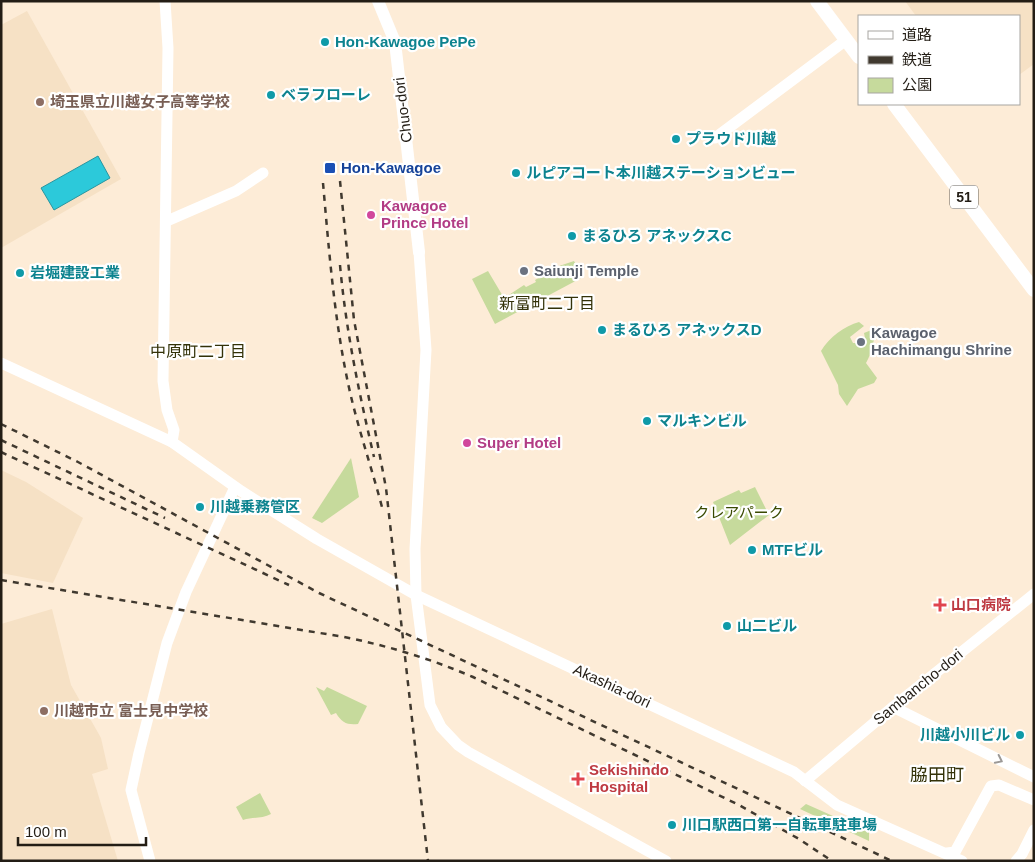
<svg xmlns="http://www.w3.org/2000/svg" width="1035" height="862" viewBox="0 0 1035 862" font-family="Helvetica,'Noto Sans JP',sans-serif">
	<style>
		.built { fill: #f6e1c5 }
		.green { fill: #c6da9c }
		.water { fill: #2cc9da; stroke: #29959f }
		.lines { fill: none; stroke-linecap: round; stroke-linejoin: round }
		.tertiary { stroke: #fff; stroke-width: 11 }
		.secondary { stroke: #fff; stroke-width: 12 }
		.primary { stroke: #fff; stroke-width: 14 }
		.rail { stroke: #40392f; stroke-width: 2.5; stroke-dasharray: 6 6; stroke-linecap: butt }
		.oneway { stroke: #9c9996 }
		.culture-dot { fill: #0f9aa8; stroke: #fff; stroke-width: 2 }
		.education-dot { fill: #8d6e63; stroke: #fff; stroke-width: 2 }
		.transit-dot { fill: #1a4fb4; stroke: #fff; stroke-width: 2 }
		.hotel-dot { fill: #d1479c; stroke: #fff; stroke-width: 2 }
		.worship-dot { fill: #6b7280; stroke: #fff; stroke-width: 2 }
		.health-dot { fill: #e0444e; stroke: #fff; stroke-width: 2 }
		.labels { text-anchor: middle; stroke-width: 4.5; stroke-linejoin: round; paint-order: stroke }
		.shield { fill: #fff; stroke: #65615b; stroke-width: 1 }
		.shield-label { font-size: 14px; font-weight: bold; fill: #231d15 }
		.culture-label { font-size: 15px; font-weight: bold; fill: #0d838f; stroke: #fff; text-anchor: start }
		.education-label { font-size: 15px; font-weight: bold; fill: #785e54; stroke: #fff; text-anchor: start }
		.street-label { font-size: 15px; fill: #231d15; stroke: #fff }
		.transit-label { font-size: 15px; font-weight: bold; fill: #164399; stroke: #fff; text-anchor: start }
		.hotel-label { font-size: 15px; font-weight: bold; fill: #b23c85; stroke: #fff; text-anchor: start }
		.worship-label { font-size: 15px; font-weight: bold; fill: #5b616d; stroke: #fff; text-anchor: start }
		.park-label { font-size: 15px; fill: #3a4a01; stroke: #fff }
		.health-label { font-size: 15px; font-weight: bold; fill: #be3a42; stroke: #fff; text-anchor: start }
		.neighbourhood-label { font-size: 16px; fill: #333208; stroke: #fff }
		.quarter-label { font-size: 18px; fill: #333208; stroke: #fff }
	</style>
	<rect width="100%" height="100%" fill="#fdecd7"/>
	<!-- built -->
	<g class="built">
		<path d="M905 1H1034V64L1019 75V16H916Z"/>
		<path d="M27 11 121 179 1 248V25Z"/>
		<path d="M1 470 26 482 83 518 53 583 1 573Z"/>
		<path d="M52 609 71 685 101 738 108 769 92 774 118 861H1V624Z"/>
	</g>
	<!-- green -->
	<g class="green">
		<path d="M574 261 583 277 495 324 472 279 488 271 504 298 524 285 526 287 536 282 535 280 544 275V271Z"/>
		<path d="M859 322 864 326 850 337 853 343H860L865 338 864 333 874 329 876 334C872 344 872 353 866 363L877 378 874 383 858 389 847 406 839 394 838 385 821 351C829 337 845 326 859 322Z"/>
		<path d="M351 458 359 497 322 523 312 518Z"/>
		<path d="M755 487 769 515 730 545 713 502 739 490 741 493Z"/>
		<path d="M316 687 324 691 327 687 367 706 358 724C347 725 342 723 336 713L331 715Z"/>
		<path d="M260 793 271 814C262 819 252 817 243 820L236 807Z"/>
		<path d="M806 804 869 832V841L800 809Z"/>
	</g>
	<!-- water -->
	<path class="water" d="M98 156 110 178 54 210 41 188Z"/>
	<g class="lines">
		<!-- tertiary -->
		<g class="tertiary">
			<path d="M165 1 168 48 163 381 167 410 174 430 172 442"/>
			<path d="M715 138 846 40"/>
			<path d="M167 221 236 191 263 173"/>
			<path d="M419 252 426 350 415 549 416 595 430 705 441 727 458 745 468 752 666 861"/>
			<path d="M1 363 172 442 241 491 317 539 416 595 794 772 837 805 962 861"/>
			<path d="M893 707 1034 777"/>
			<path d="M805 781 893 707 1034 594"/>
			<path d="M947 853 955 852 991 786 999 785 1034 800"/>
			<path d="M150 861 131 790 139 753 167 643 186 592 235 487"/>
			<path d="M1016 861 1022 854 1034 830"/>
		</g>
		<!-- secondary -->
		<path class="secondary" d="M378 1 395 42 419 252"/>
		<!-- primary -->
		<g class="primary">
			<path d="M817 1 859 57"/>
			<path d="M894 104 1034 290"/>
		</g>
		<!-- rail -->
		<g class="rail">
			<path d="M340 181 354 320 386 488 428 861"/>
			<path d="M323 183C329 250 334 317 348 383 357 426 372 468 383 511"/>
			<path d="M340 265C346 331 359 393 374 457"/>
			<path d="M1 424 78 462 319 593 892 861"/>
			<path d="M1 440 165 518"/>
			<path d="M1 452 289 585"/>
			<path d="M1 580 344 637C389 646 431 659 473 677L739 805 799 839 832 861"/>
		</g>
	</g>
	<!-- one-way arrows -->
	<defs><path id="oneway-chevron" d="M-2-3.5L2.5 0L-2 3.5" fill="none" stroke-width="1.6" stroke-linecap="round" stroke-linejoin="round" transform="scale(1.25)"/></defs>
	<use class="oneway" href="#oneway-chevron" transform="translate(999 760) rotate(26)"/>
	<!-- markers -->
	<g class="culture-dot">
		<circle cx="325" cy="42" r="5"/>
		<circle cx="271" cy="95" r="5"/>
		<circle cx="676" cy="139" r="5"/>
		<circle cx="516" cy="173" r="5"/>
		<circle cx="572" cy="236" r="5"/>
		<circle cx="20" cy="273" r="5"/>
		<circle cx="602" cy="330" r="5"/>
		<circle cx="647" cy="421" r="5"/>
		<circle cx="200" cy="507" r="5"/>
		<circle cx="752" cy="550" r="5"/>
		<circle cx="727" cy="626" r="5"/>
		<circle cx="1020" cy="735" r="5"/>
		<circle cx="672" cy="825" r="5"/>
	</g>
	<g class="education-dot">
		<circle cx="40" cy="102" r="5"/>
		<circle cx="44" cy="711" r="5"/>
	</g>
	<rect class="transit-dot" x="324" y="162" width="12" height="12" rx="2.5"/>
	<g class="hotel-dot">
		<circle cx="371" cy="215" r="5"/>
		<circle cx="467" cy="443" r="5"/>
	</g>
	<g class="worship-dot">
		<circle cx="524" cy="271" r="5"/>
		<circle cx="861" cy="342" r="5"/>
	</g>
	<g class="health-dot">
		<path d="M937.5 597.5h5v5h5v5h-5v5h-5v-5h-5v-5h5z"/>
		<path d="M575.5 771.5h5v5h5v5h-5v5h-5v-5h-5v-5h5z"/>
	</g>
	<g class="labels">
		<!-- shield labels -->
		<rect class="shield" x="950" y="185.5" width="28" height="23" rx="4"/>
		<g class="shield-label">
			<text x="964" y="202">51</text>
		</g>
		<!-- culture labels -->
		<g class="culture-label">
			<text x="335" y="47">Hon-Kawagoe PePe</text>
			<text x="281" y="100">ベラフローレ</text>
			<text x="686" y="144">プラウド川越</text>
			<text x="526" y="178">ルピアコート本川越ステーションビュー</text>
			<text x="582" y="241">まるひろ アネックスC</text>
			<text x="30" y="278">岩堀建設工業</text>
			<text x="612" y="335">まるひろ アネックスD</text>
			<text x="657" y="426">マルキンビル</text>
			<text x="210" y="512">川越乗務管区</text>
			<text x="762" y="555">MTFビル</text>
			<text x="737" y="631">山二ビル</text>
			<text x="1010" y="740" text-anchor="end">川越小川ビル</text>
			<text x="682" y="830">川口駅西口第一自転車駐車場</text>
		</g>
		<!-- education labels -->
		<g class="education-label">
			<text x="50" y="107">埼玉県立川越女子高等学校</text>
			<text x="54" y="716">川越市立 富士見中学校</text>
		</g>
		<!-- street labels -->
		<g class="street-label">
			<text transform="translate(403 110) rotate(-97)" y="5">Chuo-dori</text>
			<text transform="translate(612 686) rotate(25)" y="5">Akashia-dori</text>
			<text transform="translate(918 687) rotate(-39)" y="5">Sambancho-dori</text>
		</g>
		<!-- transit labels -->
		<g class="transit-label">
			<text x="341" y="173">Hon-Kawagoe</text>
		</g>
		<!-- hotel labels -->
		<g class="hotel-label">
			<text x="381" y="211">Kawagoe<tspan x="381" dy="17">Prince Hotel</tspan></text>
			<text x="477" y="448">Super Hotel</text>
		</g>
		<!-- worship labels -->
		<g class="worship-label">
			<text x="534" y="276">Saiunji Temple</text>
			<text x="871" y="338">Kawagoe<tspan x="871" dy="17">Hachimangu Shrine</tspan></text>
		</g>
		<!-- park labels -->
		<g class="park-label">
			<text x="739" y="518">クレアパーク</text>
		</g>
		<!-- health labels -->
		<g class="health-label">
			<text x="951" y="610">山口病院</text>
			<text x="589" y="775">Sekishindo<tspan x="589" dy="17">Hospital</tspan></text>
		</g>
		<!-- neighbourhood labels -->
		<g class="neighbourhood-label">
			<text x="547" y="309">新富町二丁目</text>
			<text x="198" y="357">中原町二丁目</text>
		</g>
		<!-- quarter labels -->
		<g class="quarter-label">
			<text x="937" y="781">脇田町</text>
		</g>
	</g>
	<!-- border -->
	<rect width="1035" height="862" fill="none" stroke="#231d15" stroke-width="5"/>
	<!-- legend -->
	<rect x="858" y="15" width="162" height="90" fill="#ffffff" stroke="#a7a5a1"/>
	<rect x="868" y="31" width="25" height="8" fill="#ffffff" stroke="#a7a5a1"/>
	<text x="902" y="40" font-size="15" fill="#231d15">道路</text>
	<rect x="868" y="56" width="25" height="8" fill="#40392f" stroke="#a7a5a1"/>
	<text x="902" y="65" font-size="15" fill="#231d15">鉄道</text>
	<rect x="868" y="78" width="25" height="15" fill="#c6da9c" stroke="#a7a5a1"/>
	<text x="902" y="90" font-size="15" fill="#231d15">公園</text>
	<!-- scale -->
	<path d="M18 837v8h128v-8" fill="none" stroke="#231d15" stroke-width="2.5"/>
	<text x="25" y="837" font-size="15" fill="#231d15" stroke="#ffffff" stroke-width="4" paint-order="stroke">100 m</text>
</svg>
